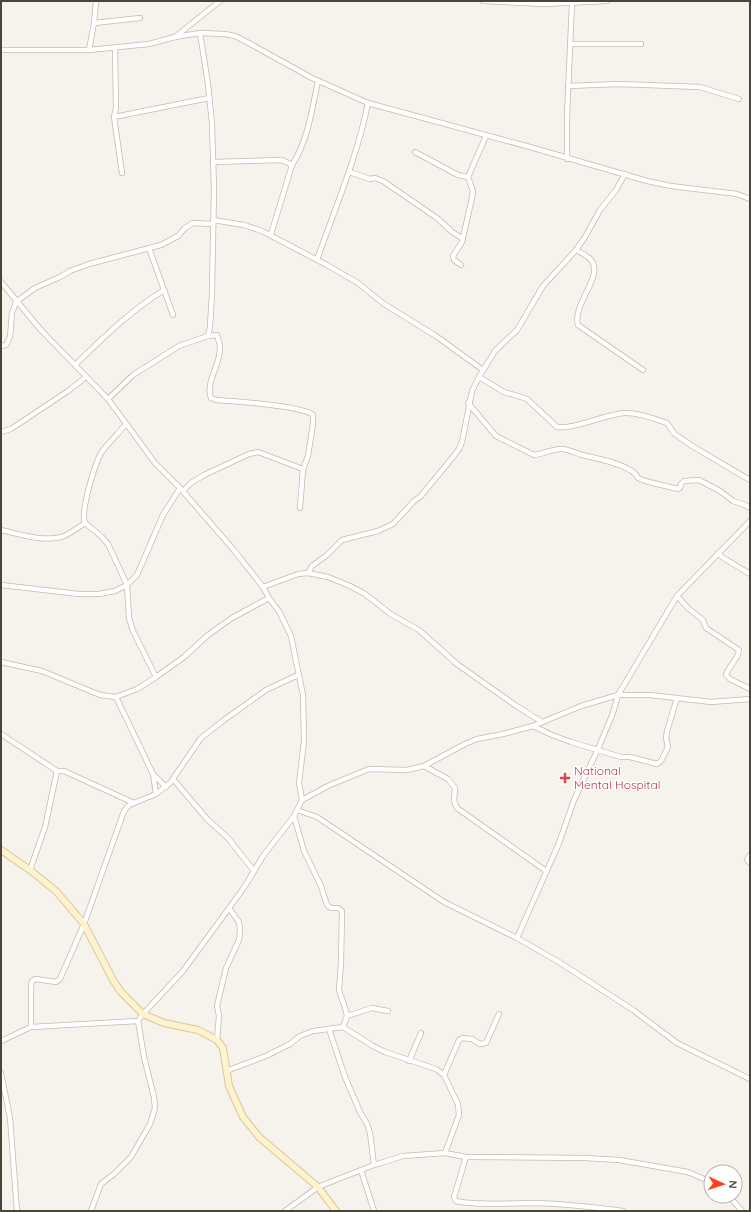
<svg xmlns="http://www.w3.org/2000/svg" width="751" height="1212" viewBox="0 0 751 1212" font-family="Quicksand,sans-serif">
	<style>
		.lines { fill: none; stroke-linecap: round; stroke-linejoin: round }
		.street-casing { stroke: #c2bbae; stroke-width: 6 }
		.secondary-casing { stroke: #d6c79b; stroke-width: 8 }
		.street { stroke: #fff; stroke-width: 4.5 }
		.secondary { stroke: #fff3cd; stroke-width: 6 }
		.health-dot { fill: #e0444e; stroke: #fff; stroke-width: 1.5 }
		.labels { text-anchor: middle; stroke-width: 3; stroke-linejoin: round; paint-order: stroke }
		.health-label { font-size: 12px; fill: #be3a42; stroke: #fff; text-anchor: start }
	</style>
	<rect width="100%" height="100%" fill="#f6f3ec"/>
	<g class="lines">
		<defs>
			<g id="street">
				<path d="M483 1 544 4 607 1"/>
				<path d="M94 23 140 18"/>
				<path d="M175 37 220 1"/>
				<path d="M570 44H641"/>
				<path d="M115 48 116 108 114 117 122 173"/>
				<path d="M1 50H89L149 44 175 37 200 33 225 34 235 36 245 41 312 78 368 103 530 147 647 181 671 186 737 194 750 199"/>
				<path d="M89 50 94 23 96 1"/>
				<path d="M568 86 619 84 700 87 739 99"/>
				<path d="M114 117 209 98"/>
				<path d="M415 152 458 175 468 177"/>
				<path d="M567 159V117L572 2"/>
				<path d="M213 162 282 160 292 165"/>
				<path d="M349 172 370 179 375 178 383 181 437 218 451 231 463 239"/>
				<path d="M213 220 244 225 262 231 327 265 358 283 384 304 436 336 483 370"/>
				<path d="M270 235 272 231 292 165C308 141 312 109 318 81"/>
				<path d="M149 248 173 315"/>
				<path d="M576 250C581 253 589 256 592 261 603 277 572 305 578 325L643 370"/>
				<path d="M317 260C335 208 357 158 368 103"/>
				<path d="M461 265 454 260 453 256 462 242 472 198 473 191 468 177 486 136"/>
				<path d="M1 282 40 329 108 399 155 463 180 488 233 549 263 587 269 598 280 613 291 636 303 695 304 741 299 783 302 800"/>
				<path d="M208 336 217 335C218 339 220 343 220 347 221 364 205 382 211 398L216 400C232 401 304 406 313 415V424L308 456 303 469 300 508"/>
				<path d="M1 346 6 345 10 337 12 313 16 302 35 288 60 277 70 271 89 264 161 245 178 236 185 228 193 223 212 224"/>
				<path d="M75 365C103 338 130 311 164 290"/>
				<path d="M479 377 504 392 527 399 557 427C573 430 606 414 625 413 636 412 656 419 667 423 670 426 672 432 675 434 681 439 686 441 692 446L750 480"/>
				<path d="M108 399 133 375 160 358 179 346 208 336 210 327 212 292 214 189 212 124 208 84 200 33"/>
				<path d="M468 403 496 436 534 455C543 454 553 449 561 449 569 449 575 453 582 455 595 458 633 465 638 478L645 481 678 489 680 488 681 484 684 481 699 480 720 491 733 501 745 505 750 508"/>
				<path d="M126 424C118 434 108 443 101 453 95 464 80 512 85 523L101 536 108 544 127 585 129 618 133 631 156 677"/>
				<path d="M1 432 11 429 68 391 86 377"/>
				<path d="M183 491 191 483 204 475 249 454 258 452 303 469"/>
				<path d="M1 530C19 534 46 543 64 536 71 533 79 527 85 523"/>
				<path d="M718 553 722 557 750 574"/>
				<path d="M308 573 312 566 327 555 342 540 378 531 393 524 414 501 420 497 453 457 459 449 462 442 472 391 479 377 495 351 517 330 543 286 576 250 585 237 600 210 616 190 625 174"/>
				<path d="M1 585 79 594H99L115 591 127 585 137 575 163 515 180 488"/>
				<path d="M263 587 298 574 308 573 328 577 350 586 365 594 392 615 419 630 457 664 515 705 542 722"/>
				<path d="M677 596 689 609 703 620 706 628 739 650C739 659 728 666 726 675L730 679 750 689"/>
				<path d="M1 662 42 671 100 695 116 697 137 689 156 677 184 657 208 635 232 618 269 598"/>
				<path d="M116 697 153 774 166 787"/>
				<path d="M533 726 552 735 571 742 621 757H630L657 764 661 761 668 747 666 738 667 731 677 698"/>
				<path d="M1 734 57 771H64L134 803 156 794 170 783 201 738 224 720 266 690 298 675"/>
				<path d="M424 766 448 779 455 788 454 801 457 808 546 871"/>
				<path d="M153 774 156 794"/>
				<path d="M173 779 207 819 228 838 254 871"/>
				<path d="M297 810 317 817 323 821 444 902 517 938 559 962 633 1010 677 1043 750 1079"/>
				<path d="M294 816 304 851 321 886 326 902 328 906 331 908H338L342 911 341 963 339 990 346 1011 347 1016 343 1027"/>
				<path d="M750 855 747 860 750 863"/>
				<path d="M30 870 45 827 57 771"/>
				<path d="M517 938 559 843 574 800 598 749 613 713 618 695 677 596 750 521"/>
				<path d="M347 1016 372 1008 388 1011"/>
				<path d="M31 1027V986L32 981 36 979 56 982 60 979 84 924 124 811 129 805 134 803"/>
				<path d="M329 1029 345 1077 360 1112 367 1124 370 1133 374 1165"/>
				<path d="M217 1040 219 1016 217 1006 226 968 239 940 240 930 239 922 229 908"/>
				<path d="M1 1041 31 1027 138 1021 143 1014 183 971 243 889 263 856 294 816 302 800 330 785 369 769 407 770 424 766 465 744 477 739 503 734 533 726 581 706 618 695H650L711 702 750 699"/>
				<path d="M409 1061 421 1033"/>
				<path d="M226 1071 266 1056 290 1044 300 1036 313 1031 343 1027 373 1046 385 1052 436 1069 444 1075 458 1104 459 1115 445 1153"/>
				<path d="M1 1073 10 1118 17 1211"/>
				<path d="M444 1075 459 1040 463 1038 472 1039 480 1044 486 1043 499 1014"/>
				<path d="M466 1157 454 1197 456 1201C478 1206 512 1203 535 1203 565 1204 594 1207 623 1211"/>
				<path d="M361 1170 374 1211"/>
				<path d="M729 1196 742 1211"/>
				<path d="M91 1211 101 1184 114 1174 131 1157 150 1124 155 1108 154 1097 144 1057 138 1021"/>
				<path d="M285 1211 318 1187 374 1165 403 1156 445 1153 466 1157 585 1158 619 1160 688 1172 711 1182"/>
			</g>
			<path id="secondary" d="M1 850 30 870 56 891 84 924 113 980 121 992 143 1014 164 1023 198 1030 217 1040 223 1048 229 1086 243 1117 259 1137 318 1187 336 1211"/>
		</defs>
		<!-- street casing -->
		<use href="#street" class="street-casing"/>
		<!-- secondary casing -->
		<use href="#secondary" class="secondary-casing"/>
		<!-- street -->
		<use href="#street" class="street"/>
		<!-- secondary -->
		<use href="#secondary" class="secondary"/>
	</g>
	<!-- markers -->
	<path class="health-dot" d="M563 772h4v4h4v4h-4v4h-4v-4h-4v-4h4z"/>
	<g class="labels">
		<!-- health labels -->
		<g class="health-label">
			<text x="574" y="775">National<tspan x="574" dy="14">Mental Hospital</tspan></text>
		</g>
	</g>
	<!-- border -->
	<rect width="751" height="1212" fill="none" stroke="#4b4439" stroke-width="4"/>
	<!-- north arrow -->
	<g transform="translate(723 1184) rotate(93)"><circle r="19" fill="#ffffff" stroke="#b7b4b0"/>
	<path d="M0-3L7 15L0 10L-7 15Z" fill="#fc3f1d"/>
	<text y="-6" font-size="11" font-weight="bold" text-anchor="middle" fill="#4b4439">N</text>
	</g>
</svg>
